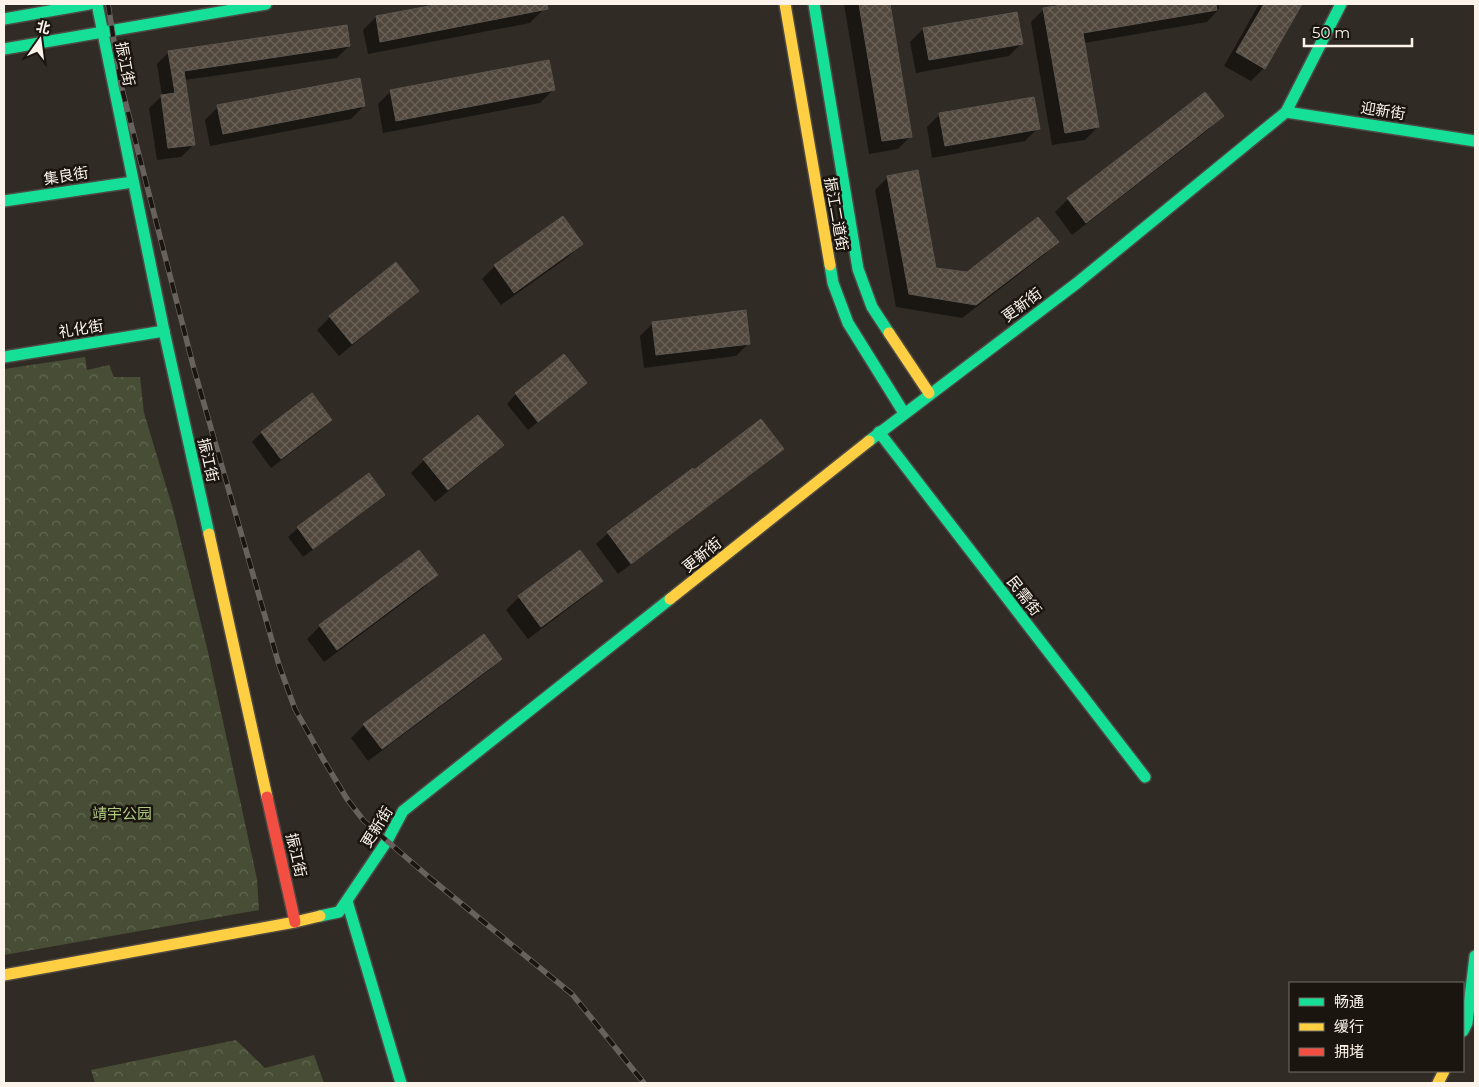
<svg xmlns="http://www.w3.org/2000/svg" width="1479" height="1087" viewBox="0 0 1479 1087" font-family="Montserrat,'Noto Sans SC',sans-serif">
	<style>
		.park { fill: url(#park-crowns) }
		.shadow { fill: #0007 }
		.building { fill: url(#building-cross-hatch); stroke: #5b554f }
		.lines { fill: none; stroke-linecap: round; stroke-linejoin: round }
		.fast-casing { stroke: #4e4943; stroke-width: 14 }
		.slow-casing { stroke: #4e4943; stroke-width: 14 }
		.jam-casing { stroke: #4e4943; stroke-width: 14 }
		.fast { stroke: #16e098; stroke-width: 11 }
		.slow { stroke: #ffcf43; stroke-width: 11 }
		.jam { stroke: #f24e42; stroke-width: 11 }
		.rail-casing { stroke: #68625e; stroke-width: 5.5 }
		.rail { stroke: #1a150f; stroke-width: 4; stroke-dasharray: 11; stroke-linecap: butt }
		.labels { text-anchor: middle; stroke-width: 5; stroke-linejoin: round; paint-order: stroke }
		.street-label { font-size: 15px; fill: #fcf4eb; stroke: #1a150f }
		.park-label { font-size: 15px; fill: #b1ca81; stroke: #1a150f }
	</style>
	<defs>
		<pattern id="park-crowns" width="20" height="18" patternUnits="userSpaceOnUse" patternTransform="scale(1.25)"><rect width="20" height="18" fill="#474e35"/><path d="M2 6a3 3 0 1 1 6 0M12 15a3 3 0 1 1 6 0" fill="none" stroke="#626852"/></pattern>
		<pattern id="building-cross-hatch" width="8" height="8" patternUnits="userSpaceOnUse" patternTransform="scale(1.25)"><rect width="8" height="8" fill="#51473d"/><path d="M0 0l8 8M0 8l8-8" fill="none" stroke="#6b6259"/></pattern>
	</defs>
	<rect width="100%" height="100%" fill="#312b25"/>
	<!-- park -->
	<g class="park">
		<path d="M85 357 87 370 109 365 114 377H140L144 413 173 509 208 652 257 879 259 910 4 955V369Z"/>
		<path d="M236 1040 265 1068 314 1055 324 1083H95L91 1070Z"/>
	</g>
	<!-- shadow -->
	<g class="shadow">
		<path d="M446 4H542L543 10 530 23 368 54 363 30 376 17Z"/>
		<path d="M844 4H889L911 136 898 149 869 154Z"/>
		<path d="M1076 4H1219V9L1207 22 1084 43 1098 127 1085 140 1052 145 1031 22 1044 9Z"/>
		<path d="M1259 4H1300L1264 68 1251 81 1224 66Z"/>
		<path d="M923 29 1022 43 1009 56 916 73 910 42Z"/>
		<path d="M349 46 337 58 185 80 194 144 181 157 157 160 149 108 162 96 157 64 169 52Z"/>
		<path d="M553 90 540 103 383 133 378 104 391 91Z"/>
		<path d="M1205 93 1222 116 1209 129 1072 235 1055 212 1068 199Z"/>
		<path d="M364 106 351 119 210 146 205 120 218 107Z"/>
		<path d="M940 114 1038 128 1025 141 932 158 927 127Z"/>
		<path d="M888 177 934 269 967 273 1057 242 1044 255 962 318 896 307 875 190Z"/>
		<path d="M562 218 581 244 568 257 501 305 482 279 495 266Z"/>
		<path d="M417 290 404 303 339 356 317 330 330 317Z"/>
		<path d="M653 323 749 343 736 356 644 368 640 336Z"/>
		<path d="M575 392 528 430 507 404 516 394Z"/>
		<path d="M312 395 331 420 321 430 271 468 252 442 261 433Z"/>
		<path d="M502 445 489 458 435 502 411 473 424 460Z"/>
		<path d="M782 449 770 460 618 574 596 544 608 533 692 470 694 471Z"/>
		<path d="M369 475 384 495 374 504 303 557 288 537 298 528Z"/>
		<path d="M580 552 602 580 589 593 528 639 506 610 519 597Z"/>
		<path d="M436 575 423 588 324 662 307 639 320 626Z"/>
		<path d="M501 658 488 671 368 761 351 738 364 725Z"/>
	</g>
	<!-- building -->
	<g class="building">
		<path d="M440 4H547L548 9 380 42 376 16Z"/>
		<path d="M859 4H890L912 137 882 141Z"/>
		<path d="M1068 4H1216L1217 10 1083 33 1099 127 1065 133 1043 8Z"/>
		<path d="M1264 4H1302L1265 69 1236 52Z"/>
		<path d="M1017 12 1023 44 929 60 923 28Z"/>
		<path d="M347 25 350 46 184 71 195 145 168 148 161 95 175 93 168 51Z"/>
		<path d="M549 60 555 90 396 121 390 90Z"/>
		<path d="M360 78 365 106 223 134 217 105Z"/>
		<path d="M1205 92 1224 116 1086 223 1067 198Z"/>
		<path d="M1034 97 1040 129 945 146 939 113Z"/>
		<path d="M918 170 936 268 967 272 1038 217 1059 242 976 305 909 294 887 176Z"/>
		<path d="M563 216 583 244 514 293 494 265Z"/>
		<path d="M396 262 419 291 352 344 329 316Z"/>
		<path d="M746 310 750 344 656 355 652 322Z"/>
		<path d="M564 354 587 383 538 422 515 393Z"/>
		<path d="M312 393 332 420 281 459 261 432Z"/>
		<path d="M478 415 504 445 448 490 423 459Z"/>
		<path d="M761 419 784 449 631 564 607 532 693 468 694 470Z"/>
		<path d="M369 473 385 495 313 549 297 527Z"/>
		<path d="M419 550 438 575 337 650 319 625Z"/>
		<path d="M580 550 603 581 541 627 518 596Z"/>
		<path d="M484 634 502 659 382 749 363 724Z"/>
	</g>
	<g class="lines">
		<defs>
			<g id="fast">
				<path d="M97 4 164 331 209 534"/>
				<path d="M814 4 858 269 872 307 889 333"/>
				<path d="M4 19 89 4"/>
				<path d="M4 49 266 4"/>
				<path d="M1286 112 1475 141"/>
				<path d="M4 201 133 182"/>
				<path d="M830 265 833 283 848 323 904 413"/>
				<path d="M4 357 164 331"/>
				<path d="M879 432 1145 777"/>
				<path d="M869 441 1077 283 1286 112 1341 4"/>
				<path d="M347 901 401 1083"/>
				<path d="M320 916 339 912 387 841 403 811 670 599"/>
				<path d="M1463 1031 1467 1023 1475 956"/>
			</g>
			<g id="slow">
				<path d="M785 4 830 265"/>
				<path d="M889 333 929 393"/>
				<path d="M209 534 267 797"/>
				<path d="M670 599 869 441"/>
				<path d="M4 975 295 922 320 916"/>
				<path d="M1438 1083 1444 1071"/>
			</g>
			<path id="jam" d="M267 797 295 922"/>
		</defs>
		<!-- fast casing -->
		<use href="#fast" class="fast-casing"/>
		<!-- slow casing -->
		<use href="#slow" class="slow-casing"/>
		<!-- jam casing -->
		<use href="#jam" class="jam-casing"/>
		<!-- fast -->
		<use href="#fast" class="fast"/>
		<!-- slow -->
		<use href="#slow" class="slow"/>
		<!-- jam -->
		<use href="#jam" class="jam"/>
		<defs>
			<path id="rail" d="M108 4 121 85 194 369 279 665 295 709 323 759 347 799 364 821 430 878 572 994 644 1083"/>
		</defs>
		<!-- rail casing -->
		<use href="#rail" class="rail-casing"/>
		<!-- rail -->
		<use href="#rail" class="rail"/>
	</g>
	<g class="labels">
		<!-- street labels -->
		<g class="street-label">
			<text transform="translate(125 64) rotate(79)" y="5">振江街</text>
			<text transform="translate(1383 111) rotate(9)" y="5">迎新街</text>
			<text transform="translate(66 176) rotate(-9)" y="5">集良街</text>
			<text transform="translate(836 214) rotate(80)" y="5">振江二道街</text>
			<text transform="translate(1022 305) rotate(-37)" y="5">更新街</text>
			<text transform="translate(81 329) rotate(-9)" y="5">礼化街</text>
			<text transform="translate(208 460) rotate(77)" y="5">振江街</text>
			<text transform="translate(702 555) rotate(-39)" y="5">更新街</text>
			<text transform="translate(1024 596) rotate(52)" y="5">民需街</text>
			<text transform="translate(377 827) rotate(-58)" y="5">更新街</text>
			<text transform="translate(296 855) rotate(77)" y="5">振江街</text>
		</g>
		<!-- park labels -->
		<g class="park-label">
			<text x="122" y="819">靖宇公园</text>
		</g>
	</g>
	<!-- border -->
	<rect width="1479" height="1087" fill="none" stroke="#fcf4eb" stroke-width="10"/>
	<!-- legend -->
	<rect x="1289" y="982" width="175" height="90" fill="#1a150f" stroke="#746e67"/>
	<rect x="1299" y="998" width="25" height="8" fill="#16e098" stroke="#746e67"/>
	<text x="1334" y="1007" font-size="15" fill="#fcf4eb">畅通</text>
	<rect x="1299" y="1023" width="25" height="8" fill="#ffcf43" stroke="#746e67"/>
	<text x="1334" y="1032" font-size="15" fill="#fcf4eb">缓行</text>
	<rect x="1299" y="1048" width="25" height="8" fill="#f24e42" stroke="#746e67"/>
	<text x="1334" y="1057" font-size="15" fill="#fcf4eb">拥堵</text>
	<!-- north arrow -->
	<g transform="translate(40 40) rotate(14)" stroke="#1a150f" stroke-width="4" paint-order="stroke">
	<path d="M0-4L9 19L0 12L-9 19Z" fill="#fcf4eb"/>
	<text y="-8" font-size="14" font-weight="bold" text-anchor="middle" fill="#fcf4eb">北</text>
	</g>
	<!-- scale -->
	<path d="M1304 38v8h108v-8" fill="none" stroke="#fcf4eb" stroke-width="2.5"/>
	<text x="1312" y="38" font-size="15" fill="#fcf4eb" stroke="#1a150f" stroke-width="4" paint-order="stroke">50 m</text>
</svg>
